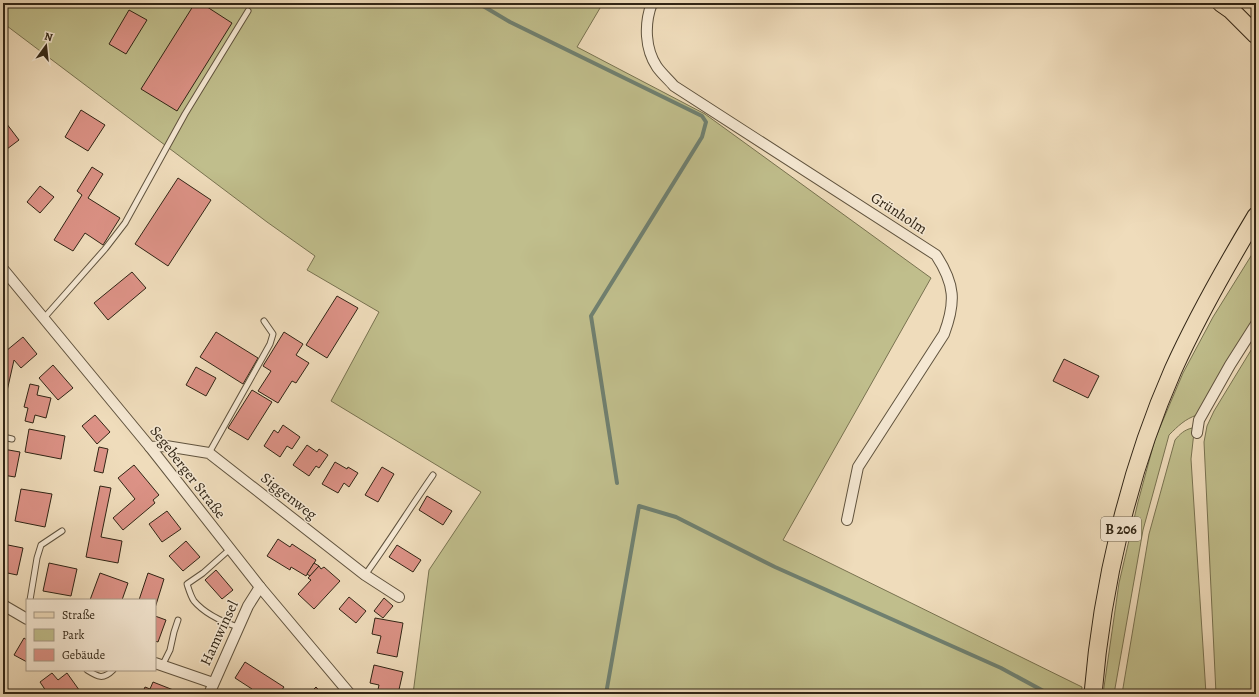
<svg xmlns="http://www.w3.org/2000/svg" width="1259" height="697" viewBox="0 0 1259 697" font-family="Alegreya,serif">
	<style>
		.green { fill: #c0be8c; stroke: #787250 }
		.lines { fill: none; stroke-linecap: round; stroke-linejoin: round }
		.stream { stroke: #708070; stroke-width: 4 }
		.building { fill: #dc9286; stroke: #312515 }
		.service-casing { stroke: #60533e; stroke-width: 7 }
		.minor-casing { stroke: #60533e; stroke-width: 12 }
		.primary-casing { stroke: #312515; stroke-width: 19 }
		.service { stroke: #f5e8d3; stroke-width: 5 }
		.minor { stroke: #f5e8d3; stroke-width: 10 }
		.primary { stroke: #efdcbb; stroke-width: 17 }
		.labels { text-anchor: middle; stroke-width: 3; stroke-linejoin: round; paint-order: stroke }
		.shield { fill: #f5e8d3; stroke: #6c604e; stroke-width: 1 }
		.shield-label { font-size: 14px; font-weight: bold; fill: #312515 }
		.street-label { font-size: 15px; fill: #312515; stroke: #f5e8d3 }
	</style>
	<rect width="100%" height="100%" fill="#efdcbb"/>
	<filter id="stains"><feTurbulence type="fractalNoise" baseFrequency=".005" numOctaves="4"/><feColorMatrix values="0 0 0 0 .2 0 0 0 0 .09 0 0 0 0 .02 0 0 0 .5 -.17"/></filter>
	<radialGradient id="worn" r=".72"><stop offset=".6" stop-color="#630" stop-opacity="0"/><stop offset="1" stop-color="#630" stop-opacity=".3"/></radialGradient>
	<!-- green -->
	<g class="green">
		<path d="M3 3H603L577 47 705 114 931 278 783 540 1082 687 1081 694H413L429 570 481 492 331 401 379 312 307 270 315 256 267 222 3 23Z"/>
		<path d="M1256 248V315L1226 363 1197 415C1185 419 1178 426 1169 435L1143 530 1114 694H1103L1119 583 1138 502 1155 439 1183 373 1213 317Z"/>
		<path d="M1256 342V694H1216L1204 442 1207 426 1214 411Z"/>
		<path d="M1192 428 1194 432 1191 459 1206 694H1122L1149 534 1175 440C1180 434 1184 430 1192 428Z"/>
	</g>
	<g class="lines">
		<!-- stream -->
		<g class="stream">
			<path d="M478 3 510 22 702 116 706 122 702 137 591 316 617 483"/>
			<path d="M606 694 639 506 676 517 775 567 1001 668 1049 694"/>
		</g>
	</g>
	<!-- building -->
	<g class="building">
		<path d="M195 3H201L232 23 177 111 141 89Z"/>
		<path d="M129 10 147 20 126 54 109 44Z"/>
		<path d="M81 110 105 125 88 151 65 137Z"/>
		<path d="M3 119 19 140 3 152Z"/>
		<path d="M92 167 103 174 88 198 120 218 103 245 85 233 73 251 54 240 82 195 77 191Z"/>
		<path d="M178 178 211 200 168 266 135 244Z"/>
		<path d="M40 186 54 197 40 213 27 202Z"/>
		<path d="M132 272 146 288 108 320 94 303Z"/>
		<path d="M337 296 358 308 327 358 306 345Z"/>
		<path d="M216 332 258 358 243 384 200 357Z"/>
		<path d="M284 332 303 344 296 355 309 363 296 383 292 381 278 403 258 391 271 371 263 366Z"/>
		<path d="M23 337 37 354 21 368 14 360 7 391 3 390V366L6 351Z"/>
		<path d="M1064 359 1099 376 1088 398 1053 381Z"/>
		<path d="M53 365 73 388 58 400 39 378Z"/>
		<path d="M196 367 216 378 206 396 186 385Z"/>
		<path d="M30 384 39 386 37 395 51 398 46 418 35 415 33 423 25 421 28 408 24 407Z"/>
		<path d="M252 390 272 402 248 440 228 428Z"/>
		<path d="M95 415 110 432 97 444 82 426Z"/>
		<path d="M283 425 300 437 292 449 287 446 280 457 264 446 274 430 278 433Z"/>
		<path d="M29 429 65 436 61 459 25 452Z"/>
		<path d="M307 445 317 452 319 449 328 455 319 468 316 466 309 476 293 465Z"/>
		<path d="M99 447 108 449 103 473 94 471Z"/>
		<path d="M3 449 20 452 15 477 3 475Z"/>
		<path d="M335 462 347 469 348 467 358 473 349 487 344 483 338 493 322 484Z"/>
		<path d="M134 465 159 495 153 500 155 503 123 530 113 518 135 499 118 478Z"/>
		<path d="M382 467 394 474 378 502 365 495Z"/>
		<path d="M100 486 111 488 101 537 122 541 118 563 86 557Z"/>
		<path d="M21 489 52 494 45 527 15 521Z"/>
		<path d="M427 496 452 511 443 525 419 510Z"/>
		<path d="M167 511 181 529 162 542 149 524Z"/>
		<path d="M278 539 290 547 292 544 316 560 306 576 291 567 290 570 267 556Z"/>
		<path d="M186 541 200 557 183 571 169 556Z"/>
		<path d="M3 544 23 548 17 575 3 572Z"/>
		<path d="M397 545 421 560 413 572 389 557Z"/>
		<path d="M49 563 77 569 71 596 43 591Z"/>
		<path d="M314 563 319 566 310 576 307 574Z"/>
		<path d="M319 566 321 569 324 567 340 581 314 609 298 594 311 580 308 578Z"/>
		<path d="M216 570 233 590 222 599 205 580Z"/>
		<path d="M100 573 128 583 122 600H90Z"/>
		<path d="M148 573 164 579 155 608V600H139Z"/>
		<path d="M349 597 366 611 356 623 339 609Z"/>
		<path d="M384 598 393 606 383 618 374 611Z"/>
		<path d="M155 616 166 620 158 642 155 641Z"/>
		<path d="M375 618 403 623 397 657 377 653 381 636 372 634Z"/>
		<path d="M24 638 27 640V662L14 655Z"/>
		<path d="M245 662 284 687 279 694H249L252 689 235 678Z"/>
		<path d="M374 665 403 672 398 694H377L379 685 370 683Z"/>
		<path d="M52 673 58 680 67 673 82 694H48L40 682Z"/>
		<path d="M153 682 181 693 180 694H142L145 687 150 689Z"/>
		<path d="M316 687 322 694H309Z"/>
	</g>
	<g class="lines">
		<defs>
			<g id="service">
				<path d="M44 318 105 249 125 223 185 114 248 11"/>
				<path d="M3 437 12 439"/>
				<path d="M209 453 270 344 273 334 264 321"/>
				<path d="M230 549 203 573 187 584C189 590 191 597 194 601 205 614 223 622 238 627"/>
				<path d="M365 575C389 542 410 508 433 475"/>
				<path d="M30 600 37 558 41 545 62 531"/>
				<path d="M162 666 170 650 174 632 178 620"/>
				<path d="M87 670C98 677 103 680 113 670"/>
			</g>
			<g id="minor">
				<path d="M652 3C644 24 645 49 657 67 662 74 669 80 674 86L936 255C955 284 956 302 944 334L858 467 847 520"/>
				<path d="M3 269 150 447 260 587 350 694"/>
				<path d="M1197 433 1199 420 1230 365 1256 324"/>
				<path d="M150 447 166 446 209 453 365 575 399 597"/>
				<path d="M3 605 27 619"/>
				<path d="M155 663 213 683"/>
				<path d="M209 694 248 606 260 587"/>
			</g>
			<g id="primary">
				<path d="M1221 3 1231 10 1256 35"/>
				<path d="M1093 694C1102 585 1129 470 1173 370 1197 317 1226 266 1256 216"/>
			</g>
		</defs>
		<!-- service casing -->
		<use href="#service" class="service-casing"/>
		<!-- minor casing -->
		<use href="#minor" class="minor-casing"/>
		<!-- primary casing -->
		<use href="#primary" class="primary-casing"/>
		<!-- service -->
		<use href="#service" class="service"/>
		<!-- minor -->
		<use href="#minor" class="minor"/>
		<!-- primary -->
		<use href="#primary" class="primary"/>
	</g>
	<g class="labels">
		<!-- shield labels -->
		<rect class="shield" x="1101" y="517" width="40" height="24" rx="3"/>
		<g class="shield-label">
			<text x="1121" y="534">B 206</text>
		</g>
		<!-- street labels -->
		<g class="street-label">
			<text transform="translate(899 213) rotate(33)" y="5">Grünholm</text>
			<text transform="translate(188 472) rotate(52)" y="5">Segeberger Straße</text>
			<text transform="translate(289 496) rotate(38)" y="5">Siggenweg</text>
			<text transform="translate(219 633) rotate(-65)" y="5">Hamwinsel</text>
		</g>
	</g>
	<!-- margin -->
	<rect width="1259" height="697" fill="none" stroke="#efdcbb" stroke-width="16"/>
	<rect x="4" y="4" width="1251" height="689" fill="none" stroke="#312515" stroke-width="2"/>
	<rect x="8" y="8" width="1243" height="681" fill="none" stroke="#312515"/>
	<!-- legend -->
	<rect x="26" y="599" width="130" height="72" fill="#f5e8d3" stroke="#a79a87"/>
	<rect x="34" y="612" width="20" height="6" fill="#efdcbb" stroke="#a79a87"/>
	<text x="62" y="619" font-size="12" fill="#312515">Straße</text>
	<rect x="34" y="629" width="20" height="12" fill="#c0be8c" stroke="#a79a87"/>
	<text x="62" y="639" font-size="12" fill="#312515">Park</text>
	<rect x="34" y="649" width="20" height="12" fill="#dc9286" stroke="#a79a87"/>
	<text x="62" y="659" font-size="12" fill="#312515">Gebäude</text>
	<!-- north arrow -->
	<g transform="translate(46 46) rotate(15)" stroke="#f5e8d3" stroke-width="3" paint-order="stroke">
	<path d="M0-3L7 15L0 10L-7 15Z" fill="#312515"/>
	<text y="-6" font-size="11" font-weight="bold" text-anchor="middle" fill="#312515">N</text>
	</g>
	<rect width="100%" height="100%" filter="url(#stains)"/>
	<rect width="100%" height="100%" fill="url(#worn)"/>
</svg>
